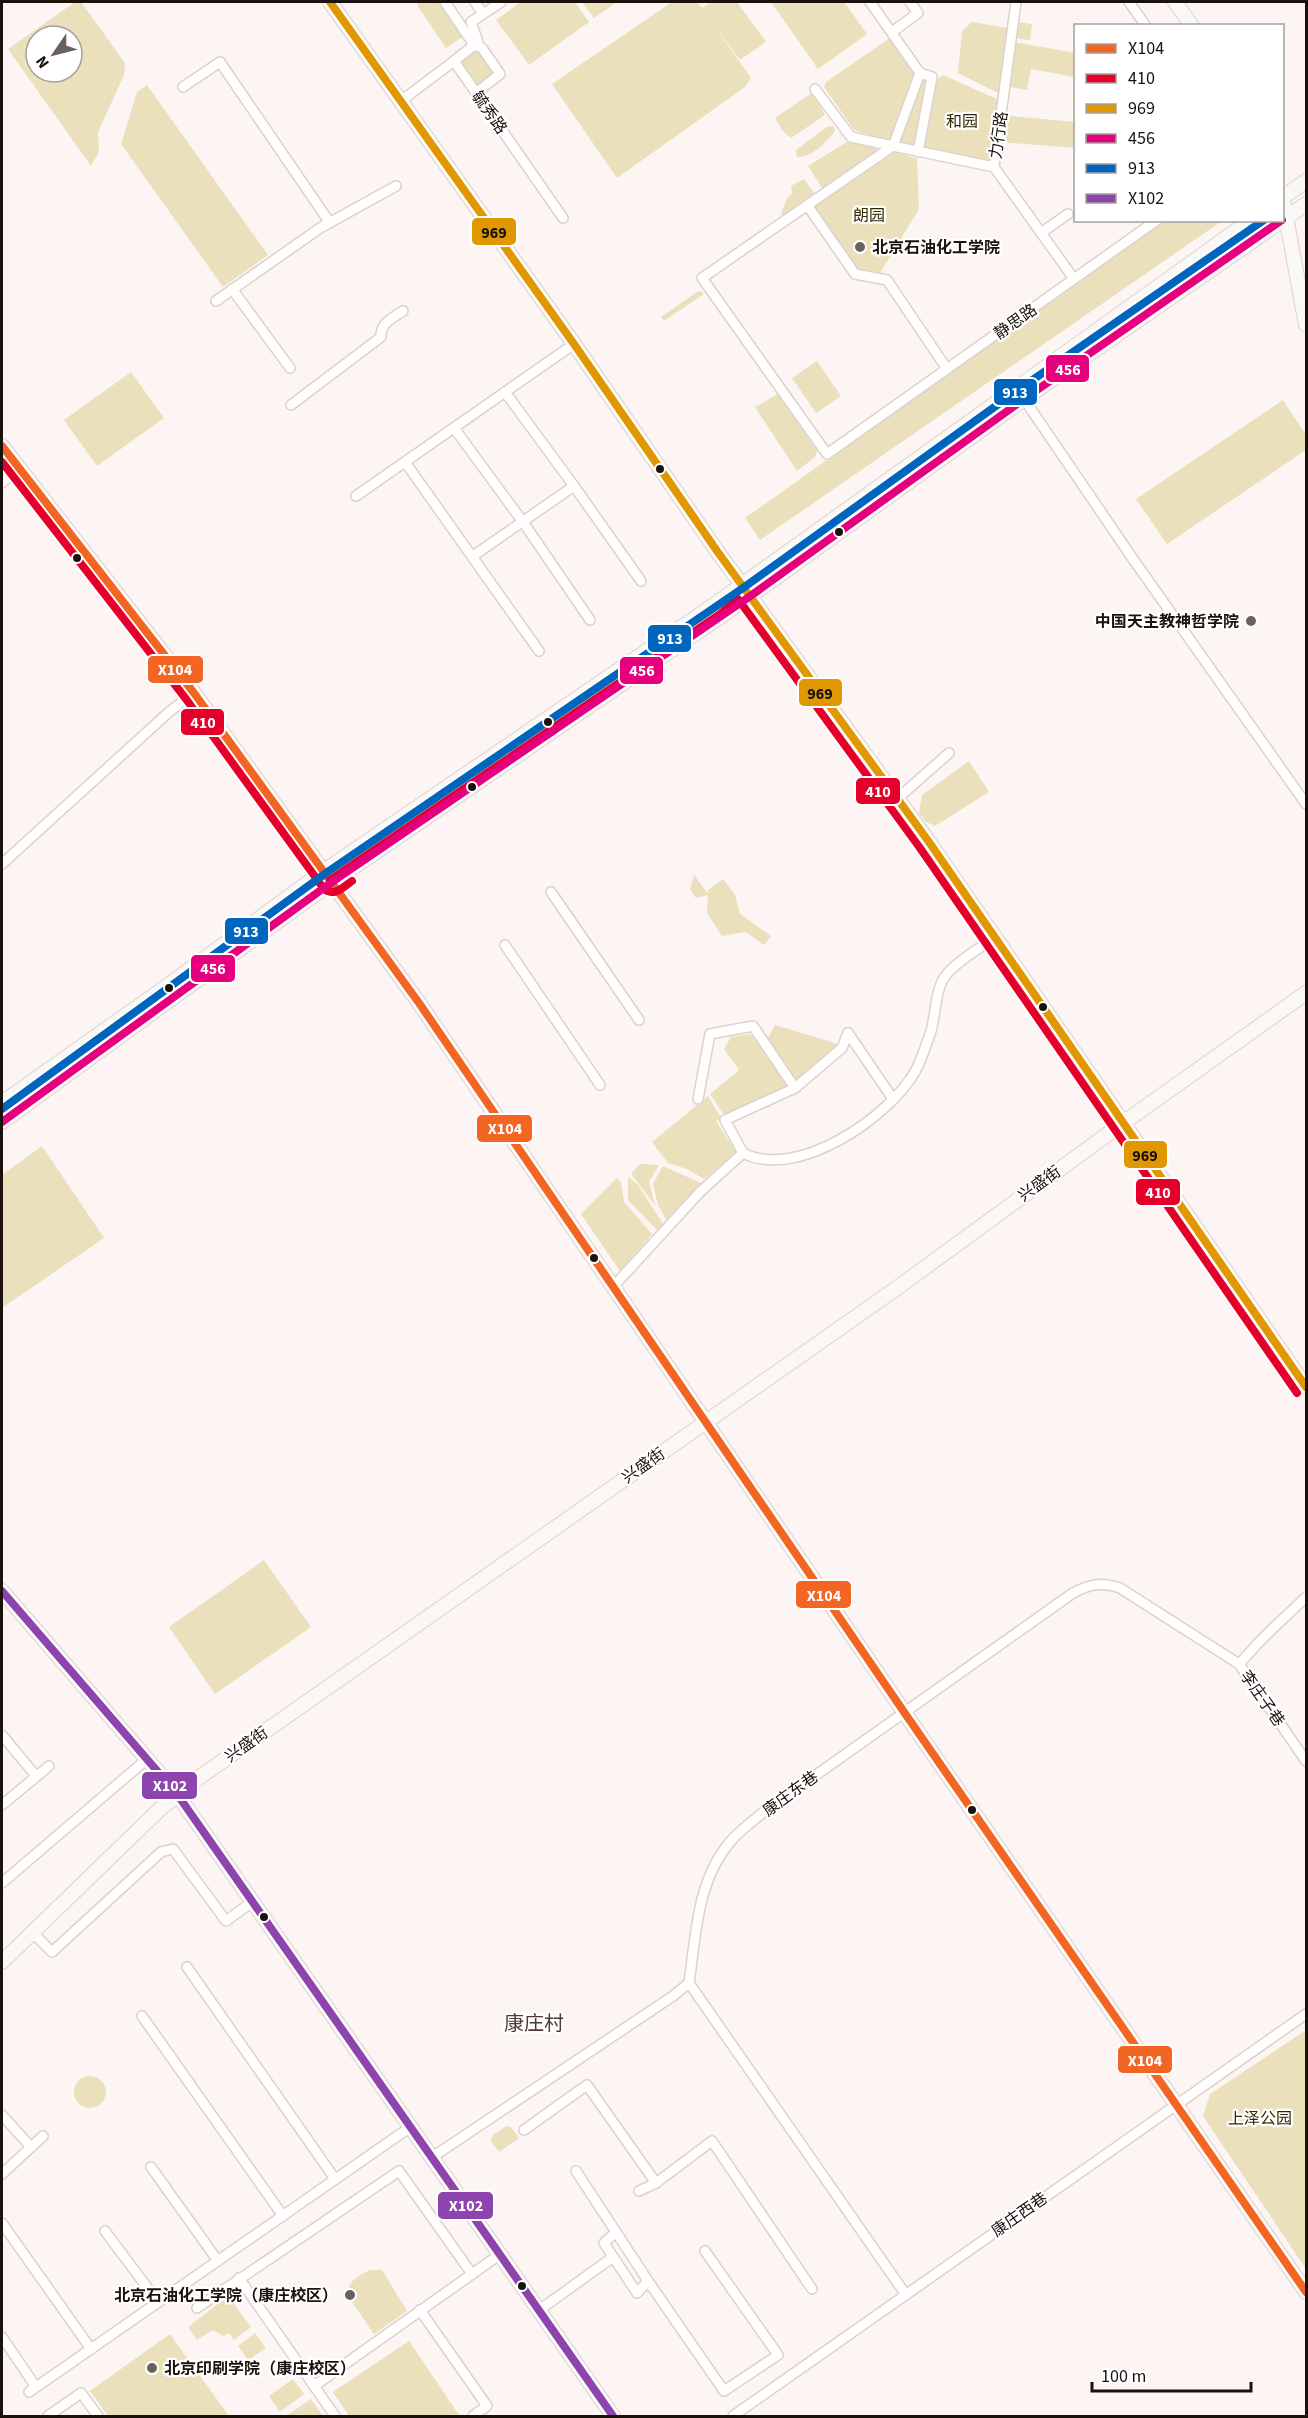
<svg xmlns="http://www.w3.org/2000/svg" width="1308" height="2418" viewBox="0 0 1308 2418" font-family="'Source Sans 3','Noto Sans SC',sans-serif">
	<style>
		.green { fill: #eae0bb; fill-rule: evenodd }
		.lines { fill: none; stroke-linecap: round; stroke-linejoin: round }
		.street-casing { stroke: #dad2d0; stroke-width: 12 }
		.secondary-casing { stroke: #dad2d0; stroke-width: 16 }
		.street { stroke: #fffefd; stroke-width: 9 }
		.secondary { stroke: #faf8f5; stroke-width: 14 }
		.bus-1-casing { stroke: #fff; stroke-width: 12 }
		.bus-2-casing { stroke: #fff; stroke-width: 12 }
		.bus-3-casing { stroke: #fff; stroke-width: 12 }
		.bus-4-casing { stroke: #fff; stroke-width: 12 }
		.bus-5-casing { stroke: #fff; stroke-width: 12 }
		.bus-6-casing { stroke: #fff; stroke-width: 12 }
		.bus-1 { stroke: #f26522; stroke-width: 8 }
		.bus-2 { stroke: #e4002b; stroke-width: 8 }
		.bus-3 { stroke: #e19701; stroke-width: 8 }
		.bus-4 { stroke: #e5007d; stroke-width: 8 }
		.bus-5 { stroke: #0065bd; stroke-width: 8 }
		.bus-6 { stroke: #8e44ad; stroke-width: 8 }
		.poi-dot { fill: #6a615e; stroke: #fff; stroke-width: 2 }
		.bus-dot { fill: #1b120e; stroke: #fff; stroke-width: 2 }
		.labels { text-anchor: middle; stroke-width: 4.5; stroke-linejoin: round; paint-order: stroke }
		.street-label { font-size: 16px; fill: #1b120e; stroke: #fff }
		.park-label { font-size: 16px; fill: #322900; stroke: #fff }
		.poi-label { font-size: 16px; font-weight: bold; fill: #1b120e; stroke: #fff; text-anchor: start }
		.quarter-label { font-size: 20px; fill: #503b33; stroke: #fff }
		.line-badge { stroke: #fff; stroke-width: 2 }
		.badge-label { font-size: 16px; text-anchor: middle; font-weight: bold; fill: #fff }
		.pale-badge-label { font-size: 16px; text-anchor: middle; font-weight: bold; fill: #111 }
	</style>
	<rect width="100%" height="100%" fill="#fcf5f4"/>
	<!-- green -->
	<g class="green">
		<path d="M75 2H81L125 63 124 75 98 132 99 152 91 166 8 49ZM36 36H72V72H36Z"/>
		<path d="M418 2H446L467 34 446 48 417 5Z"/>
		<path d="M521 2H575L589 22 529 65 496 20Z"/>
		<path d="M582 2H617L594 18Z"/>
		<path d="M672 2H697L702 8 711 2H737L766 42 740 60 713 24 751 78 745 87 617 178 552 84Z"/>
		<path d="M771 2H844L867 34 818 69Z"/>
		<path d="M972 22 1008 28 1000 94 958 73 962 31Z"/>
		<path d="M1016 22 1032 24 1030 40 1014 38Z"/>
		<path d="M890 38 914 73 890 142 854 130 824 87 826 82Z"/>
		<path d="M1014 42 1075 53V77L1031 69 1027 90 1006 86Z"/>
		<path d="M475 51 480 52 496 75 480 86 474 87 460 62Z"/>
		<path d="M920 73 932 77 918 152 893 146Z"/>
		<path d="M943 75 999 100 989 160 923 149 934 82Z"/>
		<path d="M147 85 268 255 223 287 121 144 137 92Z"/>
		<path d="M813 92 825 115 791 138 783 131 775 118Z"/>
		<path d="M1001 115 1075 122V148L999 142Z"/>
		<path d="M833 126 835 131C826 143 812 157 797 157L796 150 827 127Z"/>
		<path d="M850 140 875 146 877 151 824 191 808 166Z"/>
		<path d="M893 151 917 159 919 209 880 273 858 269 813 207Z"/>
		<path d="M804 179 817 197 785 219 781 214 787 198 792 193 791 186Z"/>
		<path d="M1164 221H1222L760 540 745 518Z"/>
		<path d="M700 291 704 294 664 321 661 317 697 292Z"/>
		<path d="M817 361 841 396 816 413 792 378Z"/>
		<path d="M131 372 164 418 97 466 64 420Z"/>
		<path d="M778 394 817 451 815 457 797 471 755 407Z"/>
		<path d="M1283 400 1306 435V450L1167 544 1136 499Z"/>
		<path d="M969 761 989 792 935 826 925 821 919 813 922 795Z"/>
		<path d="M694 875 708 894V890L723 879 735 895 740 914 771 936 764 945 746 932 722 936 707 913 708 895 696 898 690 889Z"/>
		<path d="M775 1025 838 1044 825 1059 797 1083 767 1040Z"/>
		<path d="M751 1034 789 1087 725 1116 710 1094 739 1070 724 1049 731 1037Z"/>
		<path d="M708 1096 721 1118 716 1121 736 1152 704 1179 687 1169 668 1163 652 1142Z"/>
		<path d="M42 1146 104 1238 2 1308V1175Z"/>
		<path d="M640 1164 659 1165 649 1182 655 1205 631 1174Z"/>
		<path d="M663 1166 701 1183 667 1221 658 1205 653 1184Z"/>
		<path d="M628 1177 638 1185 663 1224 657 1230 628 1200Z"/>
		<path d="M617 1178 621 1183 624 1202 652 1234 620 1271 581 1214Z"/>
		<path d="M264 1560 311 1627 215 1694 169 1627Z"/>
		<path d="M1306 2030V2269L1203 2116 1210 2094Z"/>
		<circle cx="90" cy="2092" r="16"/>
		<path d="M506 2126 511 2127 519 2138 499 2152 491 2141 492 2136Z"/>
		<path d="M370 2270H382L407 2311 374 2334 348 2296C347 2281 358 2276 370 2270Z"/>
		<path d="M228 2296 251 2327 234 2340 229 2333 223 2336 213 2330 197 2340 188 2327Z"/>
		<path d="M255 2333 266 2348 248 2360 238 2346Z"/>
		<path d="M170 2334 229 2416H108L90 2391Z"/>
		<path d="M409 2341 459 2415 349 2416 333 2392Z"/>
		<path d="M293 2379 304 2394 280 2412 269 2396Z"/>
		<path d="M311 2399 323 2416H286Z"/>
	</g>
	<g class="lines">
		<defs>
			<g id="street">
				<path d="M445 2 474 45 482 48 500 74 476 93"/>
				<path d="M475 2 483 14"/>
				<path d="M870 2 920 73"/>
				<path d="M1129 2 1146 26"/>
				<path d="M892 32 918 13 910 2"/>
				<path d="M454 61 478 42 471 22 501 2"/>
				<path d="M920 73 893 146 994 167 1016 2"/>
				<path d="M183 87 220 62 330 223"/>
				<path d="M815 89 851 137 893 146 702 278 827 454 1157 220"/>
				<path d="M401 101 454 61 563 218"/>
				<path d="M918 152 932 77 920 73"/>
				<path d="M994 167 1074 279"/>
				<path d="M807 205 855 274 887 280 947 369"/>
				<path d="M1041 233 1068 214"/>
				<path d="M232 289 290 368"/>
				<path d="M216 301 320 228 396 186"/>
				<path d="M1024 399 1133 559 1306 804"/>
				<path d="M291 405 381 337C380 323 393 318 403 311"/>
				<path d="M454 428 523 522 590 620"/>
				<path d="M405 462 539 651"/>
				<path d="M2 483 19 467"/>
				<path d="M574 486 641 581"/>
				<path d="M356 496 574 344"/>
				<path d="M473 556 574 486 505 392"/>
				<path d="M897 799 949 753"/>
				<path d="M2 864 169 712 194 693"/>
				<path d="M551 892 639 1020"/>
				<path d="M505 945 600 1085"/>
				<path d="M848 1033 893 1099"/>
				<path d="M698 1099 710 1034 753 1026 795 1088 842 1048 848 1033"/>
				<path d="M743 1153 725 1120 795 1088"/>
				<path d="M613 1287 700 1192 743 1153C797 1181 890 1117 916 1070 922 1058 927 1043 931 1031 936 1014 935 987 947 974 957 961 980 948 994 938"/>
				<path d="M1239 1664 1264 1637 1306 1597"/>
				<path d="M2 1735 36 1776"/>
				<path d="M2 1805 49 1766"/>
				<path d="M2 1883 147 1759"/>
				<path d="M32 1932 52 1952 161 1852 173 1849 226 1921 252 1902"/>
				<path d="M187 1967 335 2179"/>
				<path d="M689 1983 906 2295"/>
				<path d="M142 2016 283 2216"/>
				<path d="M2 2115 31 2147"/>
				<path d="M524 2130 587 2085 656 2183"/>
				<path d="M431 2158 673 1996 689 1983C696 1934 697 1881 730 1842 739 1831 751 1823 761 1814L1073 1593C1090 1584 1101 1582 1120 1588L1239 1664 1306 1761"/>
				<path d="M151 2167 218 2261"/>
				<path d="M576 2171 616 2232"/>
				<path d="M2 2174 43 2136"/>
				<path d="M639 2191 656 2183 712 2141 812 2289"/>
				<path d="M2 2223 91 2349"/>
				<path d="M105 2231 158 2302"/>
				<path d="M239 2278 335 2416"/>
				<path d="M648 2281 616 2232 604 2243 637 2293 648 2281 724 2391 778 2355 705 2251"/>
				<path d="M197 2308 399 2171 472 2274"/>
				<path d="M420 2310 487 2406 473 2416"/>
				<path d="M538 2311 613 2257"/>
				<path d="M2 2337 36 2387"/>
				<path d="M314 2386 499 2255"/>
				<path d="M29 2392 409 2128"/>
				<path d="M48 2416 81 2393 98 2416"/>
				<path d="M733 2416 1306 2014"/>
			</g>
			<g id="secondary">
				<path d="M330 2 574 344 717 551 929 842 1306 1387"/>
				<path d="M1175 2 1192 26"/>
				<path d="M1282 195 1306 325"/>
				<path d="M1282 198 1306 181"/>
				<path d="M2 446 194 693 419 1003 904 1712 1306 2292"/>
				<path d="M2 1103 167 986 324 871 714 605 1251 220"/>
				<path d="M2 1122 332 882 749 597 1024 399 1306 204"/>
				<path d="M2 1591 177 1794 613 2416"/>
				<path d="M2 1962 161 1808 200 1777 897 1288 1123 1123 1306 993"/>
			</g>
		</defs>
		<!-- street casing -->
		<use href="#street" class="street-casing"/>
		<!-- secondary casing -->
		<use href="#secondary" class="secondary-casing"/>
		<!-- street -->
		<use href="#street" class="street"/>
		<!-- secondary -->
		<use href="#secondary" class="secondary"/>
		<defs>
			<path id="bus-1" d="M2 446 194 693 419 1003 904 1712 1306 2292"/>
			<g id="bus-2">
				<path d="M2 462 186 699 324 889C335 897 343 887 352 881"/>
				<path d="M330 880 720 614 738 599 920 848 1297 1393"/>
			</g>
			<path id="bus-3" d="M330 2 574 344 717 551 929 842 1306 1387"/>
			<path id="bus-4" d="M2 1122 332 882 749 597 1024 399 1282 220"/>
			<path id="bus-5" d="M2 1109 326 873 743 588 1018 390 1264 220"/>
			<path id="bus-6" d="M2 1591 177 1794 613 2416"/>
		</defs>
		<!-- bus-1 casing -->
		<use href="#bus-1" class="bus-1-casing"/>
		<!-- bus-2 casing -->
		<use href="#bus-2" class="bus-2-casing"/>
		<!-- bus-3 casing -->
		<use href="#bus-3" class="bus-3-casing"/>
		<!-- bus-4 casing -->
		<use href="#bus-4" class="bus-4-casing"/>
		<!-- bus-5 casing -->
		<use href="#bus-5" class="bus-5-casing"/>
		<!-- bus-6 casing -->
		<use href="#bus-6" class="bus-6-casing"/>
		<!-- bus-1 -->
		<use href="#bus-1" class="bus-1"/>
		<!-- bus-2 -->
		<use href="#bus-2" class="bus-2"/>
		<!-- bus-3 -->
		<use href="#bus-3" class="bus-3"/>
		<!-- bus-4 -->
		<use href="#bus-4" class="bus-4"/>
		<!-- bus-5 -->
		<use href="#bus-5" class="bus-5"/>
		<!-- bus-6 -->
		<use href="#bus-6" class="bus-6"/>
	</g>
	<!-- markers -->
	<g class="poi-dot">
		<circle cx="860" cy="247" r="6"/>
		<circle cx="1251" cy="621" r="6"/>
		<circle cx="350" cy="2295" r="6"/>
		<circle cx="152" cy="2368" r="6"/>
	</g>
	<g class="bus-dot">
		<circle cx="660" cy="469" r="5"/>
		<circle cx="839" cy="532" r="5"/>
		<circle cx="77" cy="558" r="5"/>
		<circle cx="548" cy="722" r="5"/>
		<circle cx="472" cy="787" r="5"/>
		<circle cx="169" cy="988" r="5"/>
		<circle cx="1043" cy="1007" r="5"/>
		<circle cx="594" cy="1258" r="5"/>
		<circle cx="972" cy="1810" r="5"/>
		<circle cx="264" cy="1917" r="5"/>
		<circle cx="522" cy="2286" r="5"/>
	</g>
	<g class="labels">
		<!-- street labels -->
		<g class="street-label">
			<text transform="translate(490 112) rotate(55)" y="6">毓秀路</text>
			<text transform="translate(998 135) rotate(-82)" y="6">力行路</text>
			<text transform="translate(1015 321) rotate(-35)" y="6">静思路</text>
			<text transform="translate(1039 1183) rotate(-36)" y="6">兴盛街</text>
			<text transform="translate(643 1465) rotate(-35)" y="6">兴盛街</text>
			<text transform="translate(1263 1698) rotate(55)" y="6">李庄子巷</text>
			<text transform="translate(246 1744) rotate(-35)" y="6">兴盛街</text>
			<text transform="translate(790 1793) rotate(-36)" y="6">康庄东巷</text>
			<text transform="translate(1019 2214) rotate(-35)" y="6">康庄西巷</text>
		</g>
		<!-- park labels -->
		<g class="park-label">
			<text x="962" y="127">和园</text>
			<text x="869" y="221">朗园</text>
			<text x="1260" y="2124">上泽公园</text>
		</g>
		<!-- poi labels -->
		<g class="poi-label">
			<text x="872" y="253">北京石油化工学院</text>
			<text x="1239" y="627" text-anchor="end">中国天主教神哲学院</text>
			<text x="338" y="2301" text-anchor="end">北京石油化工学院（康庄校区）</text>
			<text x="164" y="2374">北京印刷学院（康庄校区）</text>
		</g>
		<!-- quarter labels -->
		<g class="quarter-label">
			<text x="534" y="2030">康庄村</text>
		</g>
	</g>
	<g class="line-badge">
		<rect x="471" y="217" width="46" height="29" rx="6" fill="#e19701"/>
		<rect x="1045" y="354" width="45" height="29" rx="6" fill="#e5007d"/>
		<rect x="993" y="378" width="45" height="28" rx="6" fill="#0065bd"/>
		<rect x="647" y="624" width="45" height="29" rx="6" fill="#0065bd"/>
		<rect x="147" y="655" width="57" height="29" rx="6" fill="#f26522"/>
		<rect x="619" y="656" width="45" height="29" rx="6" fill="#e5007d"/>
		<rect x="798" y="678" width="45" height="29" rx="6" fill="#e19701"/>
		<rect x="180" y="708" width="45" height="28" rx="6" fill="#e4002b"/>
		<rect x="855" y="777" width="46" height="28" rx="6" fill="#e4002b"/>
		<rect x="224" y="917" width="45" height="28" rx="6" fill="#0065bd"/>
		<rect x="190" y="954" width="46" height="29" rx="6" fill="#e5007d"/>
		<rect x="476" y="1114" width="57" height="29" rx="6" fill="#f26522"/>
		<rect x="1123" y="1140" width="45" height="29" rx="6" fill="#e19701"/>
		<rect x="1135" y="1178" width="46" height="28" rx="6" fill="#e4002b"/>
		<rect x="795" y="1580" width="57" height="29" rx="6" fill="#f26522"/>
		<rect x="141" y="1771" width="57" height="29" rx="6" fill="#8e44ad"/>
		<rect x="1117" y="2045" width="56" height="29" rx="6" fill="#f26522"/>
		<rect x="437" y="2191" width="57" height="29" rx="6" fill="#8e44ad"/>
	</g>
	<g class="badge-label">
		<text x="1068" y="375">456</text>
		<text x="1015" y="398">913</text>
		<text x="670" y="644">913</text>
		<text x="175" y="675">X104</text>
		<text x="642" y="676">456</text>
		<text x="203" y="728">410</text>
		<text x="878" y="797">410</text>
		<text x="246" y="937">913</text>
		<text x="213" y="974">456</text>
		<text x="505" y="1134">X104</text>
		<text x="1158" y="1198">410</text>
		<text x="824" y="1601">X104</text>
		<text x="170" y="1791">X102</text>
		<text x="1145" y="2066">X104</text>
		<text x="466" y="2211">X102</text>
	</g>
	<g class="pale-badge-label">
		<text x="494" y="238">969</text>
		<text x="820" y="699">969</text>
		<text x="1145" y="1161">969</text>
	</g>
	<!-- border -->
	<rect width="1308" height="2418" fill="none" stroke="#1b120e" stroke-width="6"/>
	<!-- legend -->
	<rect x="1074" y="24" width="210" height="198" fill="#ffffff" stroke="#a4a09f" stroke-width="1.5"/>
	<rect x="1086" y="44" width="30" height="9" fill="#f26522" stroke="#a4a09f" stroke-width="1.5"/>
	<text x="1128" y="54" font-size="18" fill="#1b120e">X104</text>
	<rect x="1086" y="74" width="30" height="9" fill="#e4002b" stroke="#a4a09f" stroke-width="1.5"/>
	<text x="1128" y="84" font-size="18" fill="#1b120e">410</text>
	<rect x="1086" y="104" width="30" height="9" fill="#e19701" stroke="#a4a09f" stroke-width="1.5"/>
	<text x="1128" y="114" font-size="18" fill="#1b120e">969</text>
	<rect x="1086" y="134" width="30" height="9" fill="#e5007d" stroke="#a4a09f" stroke-width="1.5"/>
	<text x="1128" y="144" font-size="18" fill="#1b120e">456</text>
	<rect x="1086" y="164" width="30" height="9" fill="#0065bd" stroke="#a4a09f" stroke-width="1.5"/>
	<text x="1128" y="174" font-size="18" fill="#1b120e">913</text>
	<rect x="1086" y="194" width="30" height="9" fill="#8e44ad" stroke="#a4a09f" stroke-width="1.5"/>
	<text x="1128" y="204" font-size="18" fill="#1b120e">X102</text>
	<!-- north arrow -->
	<g transform="translate(54 54) rotate(235)"><circle r="28" fill="#ffffff" stroke="#a4a09f" stroke-width="1.5"/>
	<path d="M0-4.5L10 22L0 15L-10 22Z" fill="#6a615e"/>
	<text y="-9" font-size="16" font-weight="bold" text-anchor="middle" fill="#1b120e">N</text>
	</g>
	<!-- scale -->
	<path d="M1092 2382v9h159v-9" fill="none" stroke="#1b120e" stroke-width="3"/>
	<text x="1101" y="2382" font-size="18" fill="#1b120e" stroke="#ffffff" stroke-width="4.5" paint-order="stroke">100 m</text>
</svg>
